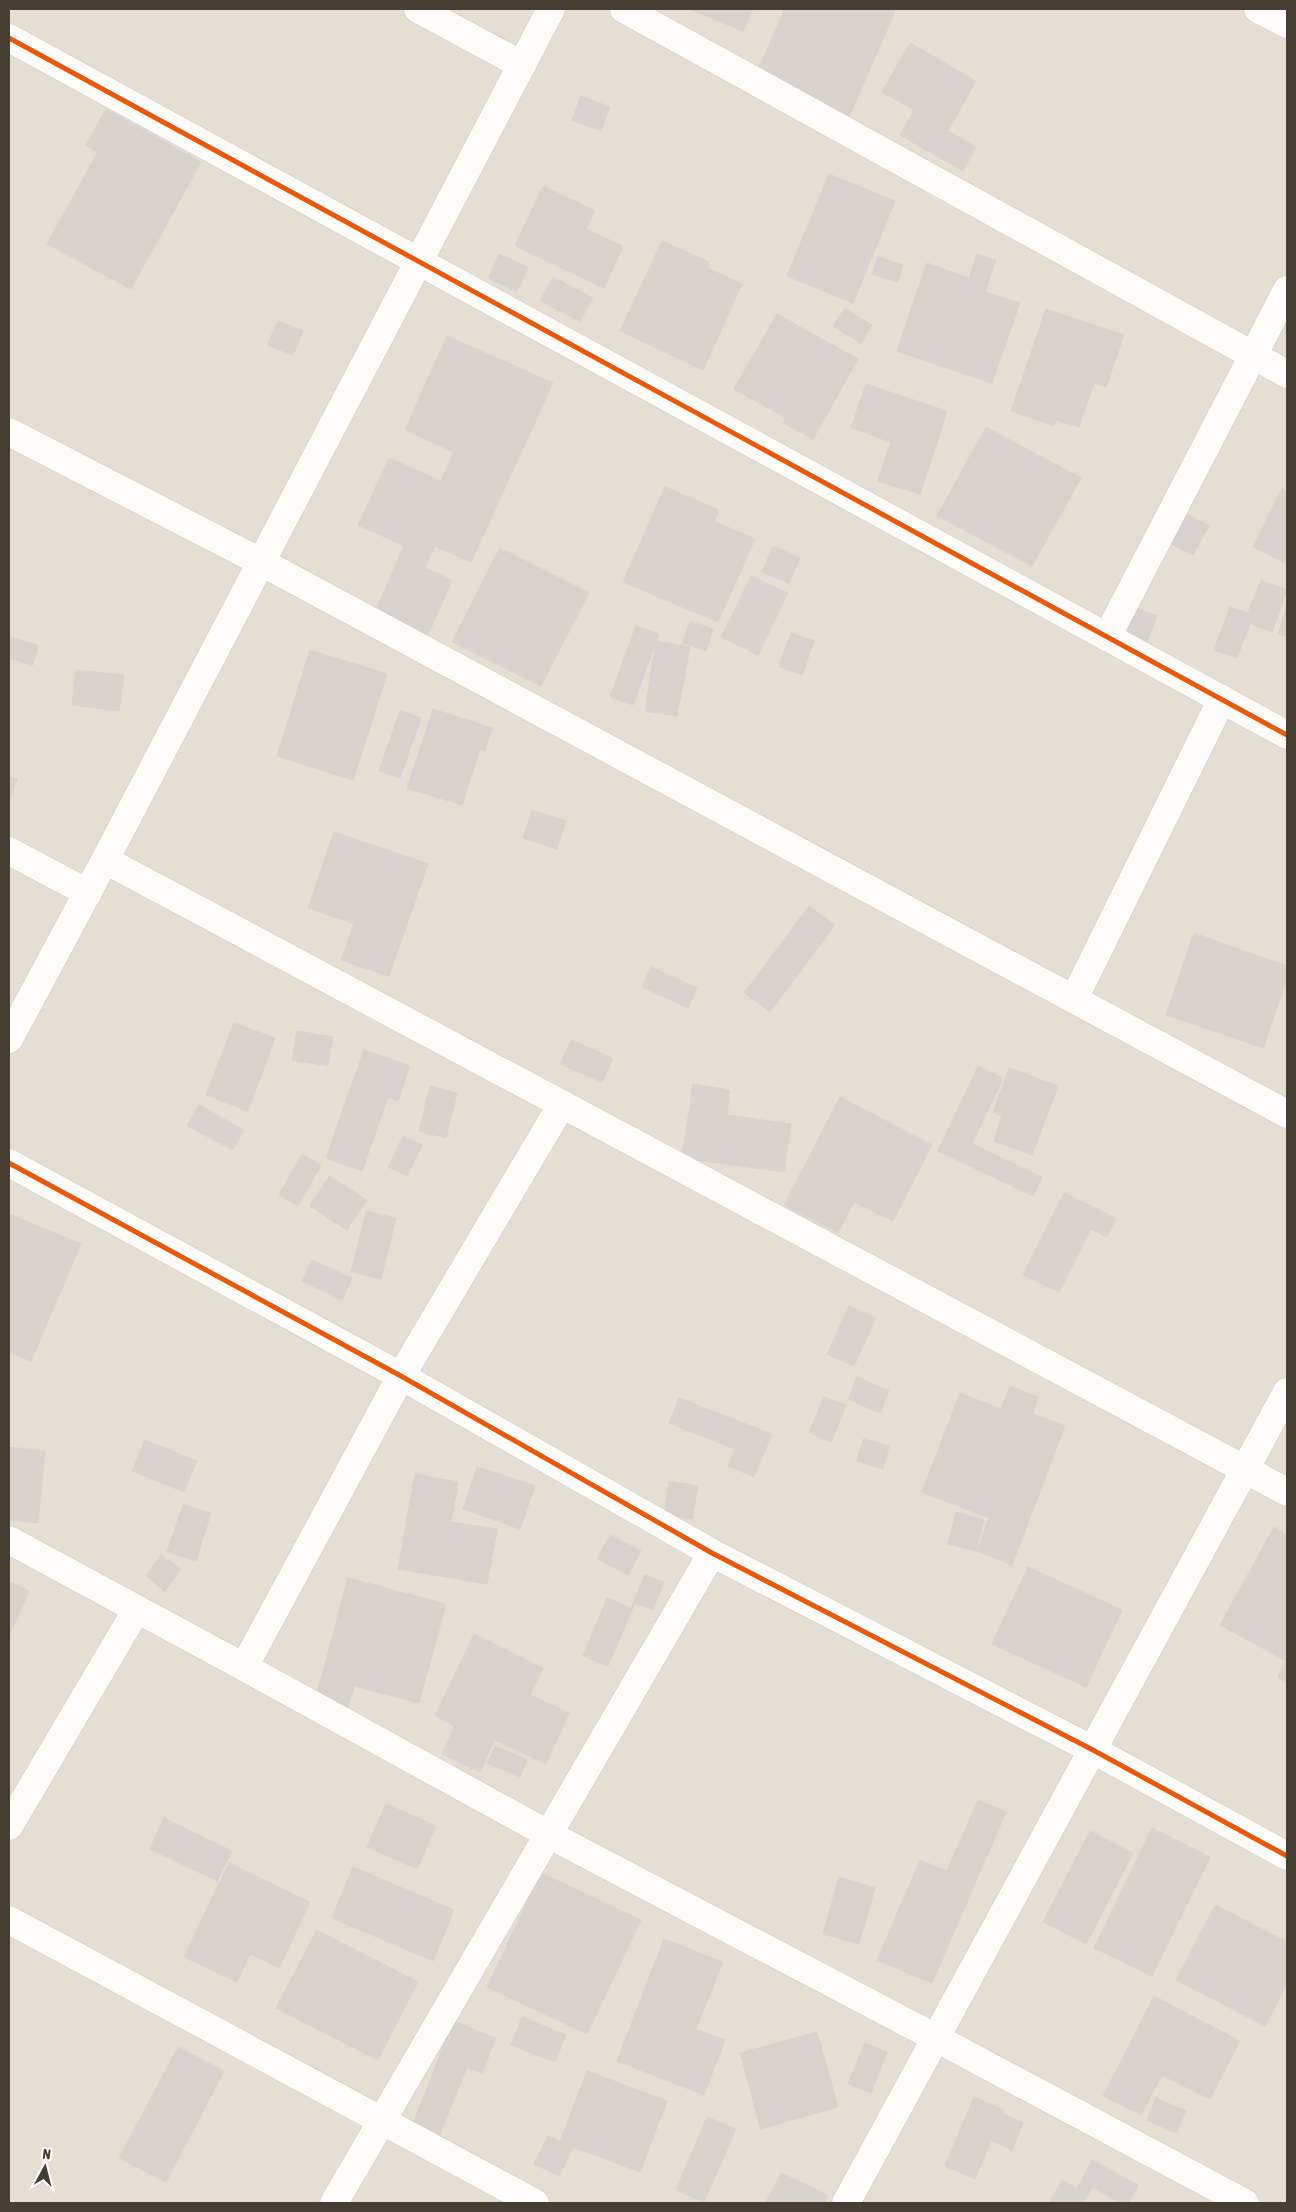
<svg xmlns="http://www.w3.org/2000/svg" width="1296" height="2212" viewBox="0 0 1296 2212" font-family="'Asap Condensed',sans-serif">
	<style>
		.residential { fill: #e5ded3 }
		.building { fill: #d8d3ce; stroke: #d8d3cc }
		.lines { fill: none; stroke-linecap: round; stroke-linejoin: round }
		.street-casing { stroke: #ccc8c2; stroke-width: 29 }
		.street { stroke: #fdfcfb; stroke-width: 28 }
		.cycleway-casing { stroke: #fff; stroke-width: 8 }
		.cycleway { stroke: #e8590c; stroke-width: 5 }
	</style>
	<rect width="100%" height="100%" fill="#f0ece6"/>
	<!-- residential -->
	<rect class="residential" x="9" y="9" width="1278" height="2194"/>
	<!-- building -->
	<g class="building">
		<path d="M689 9H753L743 31Z"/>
		<path d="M785 9H896L848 119 754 78Z"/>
		<path d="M910 43 976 81 948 131 976 147 963 171 900 135 914 110 882 92Z"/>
		<path d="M581 96 610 107 601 131 572 120Z"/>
		<path d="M106 109 201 162 131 289 47 244 98 152 86 145Z"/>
		<path d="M829 174 895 201 853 303 787 276Z"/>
		<path d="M543 186 595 211 586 229 623 246 604 288 515 246Z"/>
		<path d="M662 241 709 262 707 268 742 284 703 370 620 331Z"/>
		<path d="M499 254 528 267 517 292 488 278Z"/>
		<path d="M977 254 996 260 985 292 1020 303 992 383 897 351 927 263 969 278Z"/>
		<path d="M878 257 903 265 898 282 872 274Z"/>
		<path d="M553 277 593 298 580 321 540 301Z"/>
		<path d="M845 308 872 325 861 343 833 326Z"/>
		<path d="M1046 309 1124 335 1106 387 1094 383 1079 427 1056 420 1054 426 1011 411Z"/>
		<path d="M777 314 858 359 813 439 783 423 786 418 734 389Z"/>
		<path d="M278 321 303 331 293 355 267 345Z"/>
		<path d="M447 336 553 383 471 562 435 546 425 568 452 580 428 635 375 612 404 546 358 525 389 458 441 481 454 452 405 430Z"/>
		<path d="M866 384 947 411 920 494 878 481 891 442 851 428Z"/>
		<path d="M986 427 1081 478 1032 566 937 516Z"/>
		<path d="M665 487 719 510 714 521 755 539 718 622 623 582Z"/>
		<path d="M1282 488 1287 491V564L1253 547Z"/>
		<path d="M1183 512 1209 526 1193 555 1167 542Z"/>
		<path d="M773 546 800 558 789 583 762 572Z"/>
		<path d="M500 548 589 593 541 686 452 642Z"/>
		<path d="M751 576 788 593 758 655 721 637Z"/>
		<path d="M1261 580 1287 590 1272 632 1250 624 1237 658 1214 650 1230 607 1248 613Z"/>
		<path d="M1112 599 1157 616 1145 646 1100 629Z"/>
		<path d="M1287 606V637L1278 634Z"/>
		<path d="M690 621 713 629 706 651 683 643Z"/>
		<path d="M636 626 659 634 633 705 610 697Z"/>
		<path d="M791 633 814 641 802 675 779 666Z"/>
		<path d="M9 637 38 645 33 665 9 658Z"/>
		<path d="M656 641 690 647 677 716 645 711Z"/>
		<path d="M310 650 387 674 353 780 277 756Z"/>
		<path d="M76 670 124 675 119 711 72 705Z"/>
		<path d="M433 709 492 728 485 750 480 749 462 805 407 788Z"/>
		<path d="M400 711 421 718 400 778 379 771Z"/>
		<path d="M9 776 17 779 9 801Z"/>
		<path d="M532 810 566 821 557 849 523 838Z"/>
		<path d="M334 832 428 864 389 976 341 960 354 924 308 908Z"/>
		<path d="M809 906 835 925 770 1012 744 993Z"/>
		<path d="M1194 933 1287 966V979L1263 1048 1166 1015Z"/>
		<path d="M651 967 697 988 688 1008 642 987Z"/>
		<path d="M234 1023 275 1038 248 1111 206 1095Z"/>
		<path d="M297 1031 333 1037 328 1066 292 1060Z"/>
		<path d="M571 1040 613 1058 602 1082 560 1064Z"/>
		<path d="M364 1050 410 1066 398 1101 388 1097 362 1171 326 1158Z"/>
		<path d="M978 1066 1003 1078 972 1144 1042 1177 1033 1196 938 1151Z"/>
		<path d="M1009 1068 1058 1086 1032 1155 994 1141 1002 1116 993 1113Z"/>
		<path d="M693 1084 730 1090 727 1115 791 1124 784 1172 682 1158Z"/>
		<path d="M430 1086 457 1093 446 1138 419 1131Z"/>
		<path d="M840 1097 932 1145 893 1221 854 1202 838 1233 784 1205Z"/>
		<path d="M199 1105 244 1130 233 1150 187 1126Z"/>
		<path d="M403 1136 422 1145 407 1176 388 1167Z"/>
		<path d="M302 1154 321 1165 298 1206 279 1195Z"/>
		<path d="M329 1176 367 1200 347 1230 310 1206Z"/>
		<path d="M1064 1193 1116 1218 1107 1237 1091 1229 1059 1292 1023 1275Z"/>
		<path d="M366 1211 396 1218 381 1279 351 1272Z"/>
		<path d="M9 1214 81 1244 31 1361 9 1352Z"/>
		<path d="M312 1260 352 1278 342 1300 302 1281Z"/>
		<path d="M849 1306 876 1318 854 1366 827 1354Z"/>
		<path d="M857 1377 889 1391 880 1413 848 1399Z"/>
		<path d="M1010 1386 1038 1397 1033 1414 1065 1426 1012 1565 977 1551 989 1518 922 1492 960 1393 1001 1409Z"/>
		<path d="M824 1397 846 1405 831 1442 809 1433Z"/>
		<path d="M679 1398 772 1434 754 1477 728 1466 735 1449 669 1423Z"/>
		<path d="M863 1439 889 1446 883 1469 857 1461Z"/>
		<path d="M145 1440 197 1461 184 1492 132 1471Z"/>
		<path d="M9 1447 45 1451 38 1523 9 1520Z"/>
		<path d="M477 1467 535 1486 520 1529 463 1509Z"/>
		<path d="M415 1474 458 1482 451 1522 497 1529 487 1584 398 1569Z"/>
		<path d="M669 1481 698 1486 692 1519 664 1514Z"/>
		<path d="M183 1505 211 1513 196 1561 167 1552Z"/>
		<path d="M956 1512 984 1520 976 1551 948 1544Z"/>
		<path d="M1274 1527 1287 1535V1682L1278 1677 1286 1661 1220 1625Z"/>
		<path d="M610 1535 641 1551 628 1575 597 1559Z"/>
		<path d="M161 1555 181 1569 165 1591 146 1576Z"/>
		<path d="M1028 1567 1122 1610 1086 1687 992 1644Z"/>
		<path d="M645 1575 664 1582 653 1610 635 1603 608 1666 583 1656 607 1598 631 1608Z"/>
		<path d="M348 1578 446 1604 419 1703 354 1686 346 1714 314 1705Z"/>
		<path d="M9 1582 29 1591 9 1636Z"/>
		<path d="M474 1634 543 1668 530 1695 569 1713 546 1764 495 1740 480 1772 442 1754 455 1726 435 1716Z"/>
		<path d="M495 1746 527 1760 520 1777 487 1763Z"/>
		<path d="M978 1800 1006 1812 932 1983 877 1960 920 1860 947 1871Z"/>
		<path d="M386 1804 436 1826 417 1869 367 1847Z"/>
		<path d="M164 1818 232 1851 217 1881 150 1849Z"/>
		<path d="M1152 1828 1210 1857 1152 1976 1094 1948Z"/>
		<path d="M1090 1831 1133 1853 1086 1944 1043 1922Z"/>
		<path d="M229 1863 310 1902 279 1968 250 1954 237 1982 184 1957Z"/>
		<path d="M353 1867 454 1910 433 1961 332 1918Z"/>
		<path d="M541 1873 641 1920 587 2034 487 1987Z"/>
		<path d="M839 1877 875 1888 859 1944 823 1934Z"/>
		<path d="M1215 1905 1287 1942V1983L1265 2026 1176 1980Z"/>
		<path d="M317 1930 418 1982 378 2060 276 2008Z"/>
		<path d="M664 1939 723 1962 696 2029 725 2040 704 2095 617 2061Z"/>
		<path d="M1154 1996 1240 2041 1210 2099 1162 2075 1141 2115 1103 2096Z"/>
		<path d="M522 2017 566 2035 555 2062 511 2045Z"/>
		<path d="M453 2021 496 2038 482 2073 467 2067 440 2134 413 2124Z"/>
		<path d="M817 2032 838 2107 761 2129 740 2053Z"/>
		<path d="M865 2043 887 2052 871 2093 848 2084Z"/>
		<path d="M178 2047 224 2071 166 2182 119 2158Z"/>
		<path d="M587 2071 667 2101 640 2172 560 2142Z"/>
		<path d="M974 2097 1004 2110 975 2179 945 2166Z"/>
		<path d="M1156 2098 1186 2111 1176 2133 1147 2120Z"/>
		<path d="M1004 2114 1023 2123 1012 2150 992 2141Z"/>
		<path d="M707 2117 736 2129 704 2202 676 2190Z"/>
		<path d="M548 2136 573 2148 559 2176 534 2164Z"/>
		<path d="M1092 2160 1138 2185 1128 2203H1121L1092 2187 1083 2203H1049L1062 2180 1077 2189Z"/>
		<path d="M781 2173 828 2195 824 2203 766 2202Z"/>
	</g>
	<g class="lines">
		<defs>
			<g id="street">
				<path d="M418 9 522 65"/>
				<path d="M624 9 1287 374"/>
				<path d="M1258 9 1287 24"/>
				<path d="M9 38 1287 735"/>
				<path d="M9 432 261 562 1287 1114"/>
				<path d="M1107 637 1287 290"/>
				<path d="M9 851 88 893"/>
				<path d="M105 860 1287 1492"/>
				<path d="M1074 999 1222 699"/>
				<path d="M9 1039 105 860 551 9"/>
				<path d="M9 1163 401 1376 712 1553 1093 1750 1287 1856"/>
				<path d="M9 1540 244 1667 548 1834 936 2038 1245 2203"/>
				<path d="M244 1667 401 1376 562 1104"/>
				<path d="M9 1826 137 1609"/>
				<path d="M9 1920 535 2203"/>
				<path d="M334 2203 712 1553"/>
				<path d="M846 2203 1287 1392"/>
			</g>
		</defs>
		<!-- street casing -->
		<use href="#street" class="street-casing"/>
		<!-- street -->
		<use href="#street" class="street"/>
		<defs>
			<g id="cycleway">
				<path d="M9 38 1287 735"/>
				<path d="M9 1163 401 1376 712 1553 1093 1750 1287 1856"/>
			</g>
		</defs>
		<!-- cycleway casing -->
		<use href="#cycleway" class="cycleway-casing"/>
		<!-- cycleway -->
		<use href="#cycleway" class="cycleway"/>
	</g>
	<!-- border -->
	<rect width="1296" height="2212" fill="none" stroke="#463d33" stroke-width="20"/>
	<!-- north arrow -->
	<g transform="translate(45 2167) rotate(7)" stroke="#ffffff" stroke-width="4" paint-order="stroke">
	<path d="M0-4L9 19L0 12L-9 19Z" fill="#463d33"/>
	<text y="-8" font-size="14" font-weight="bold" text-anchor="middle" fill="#463d33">N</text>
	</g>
</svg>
